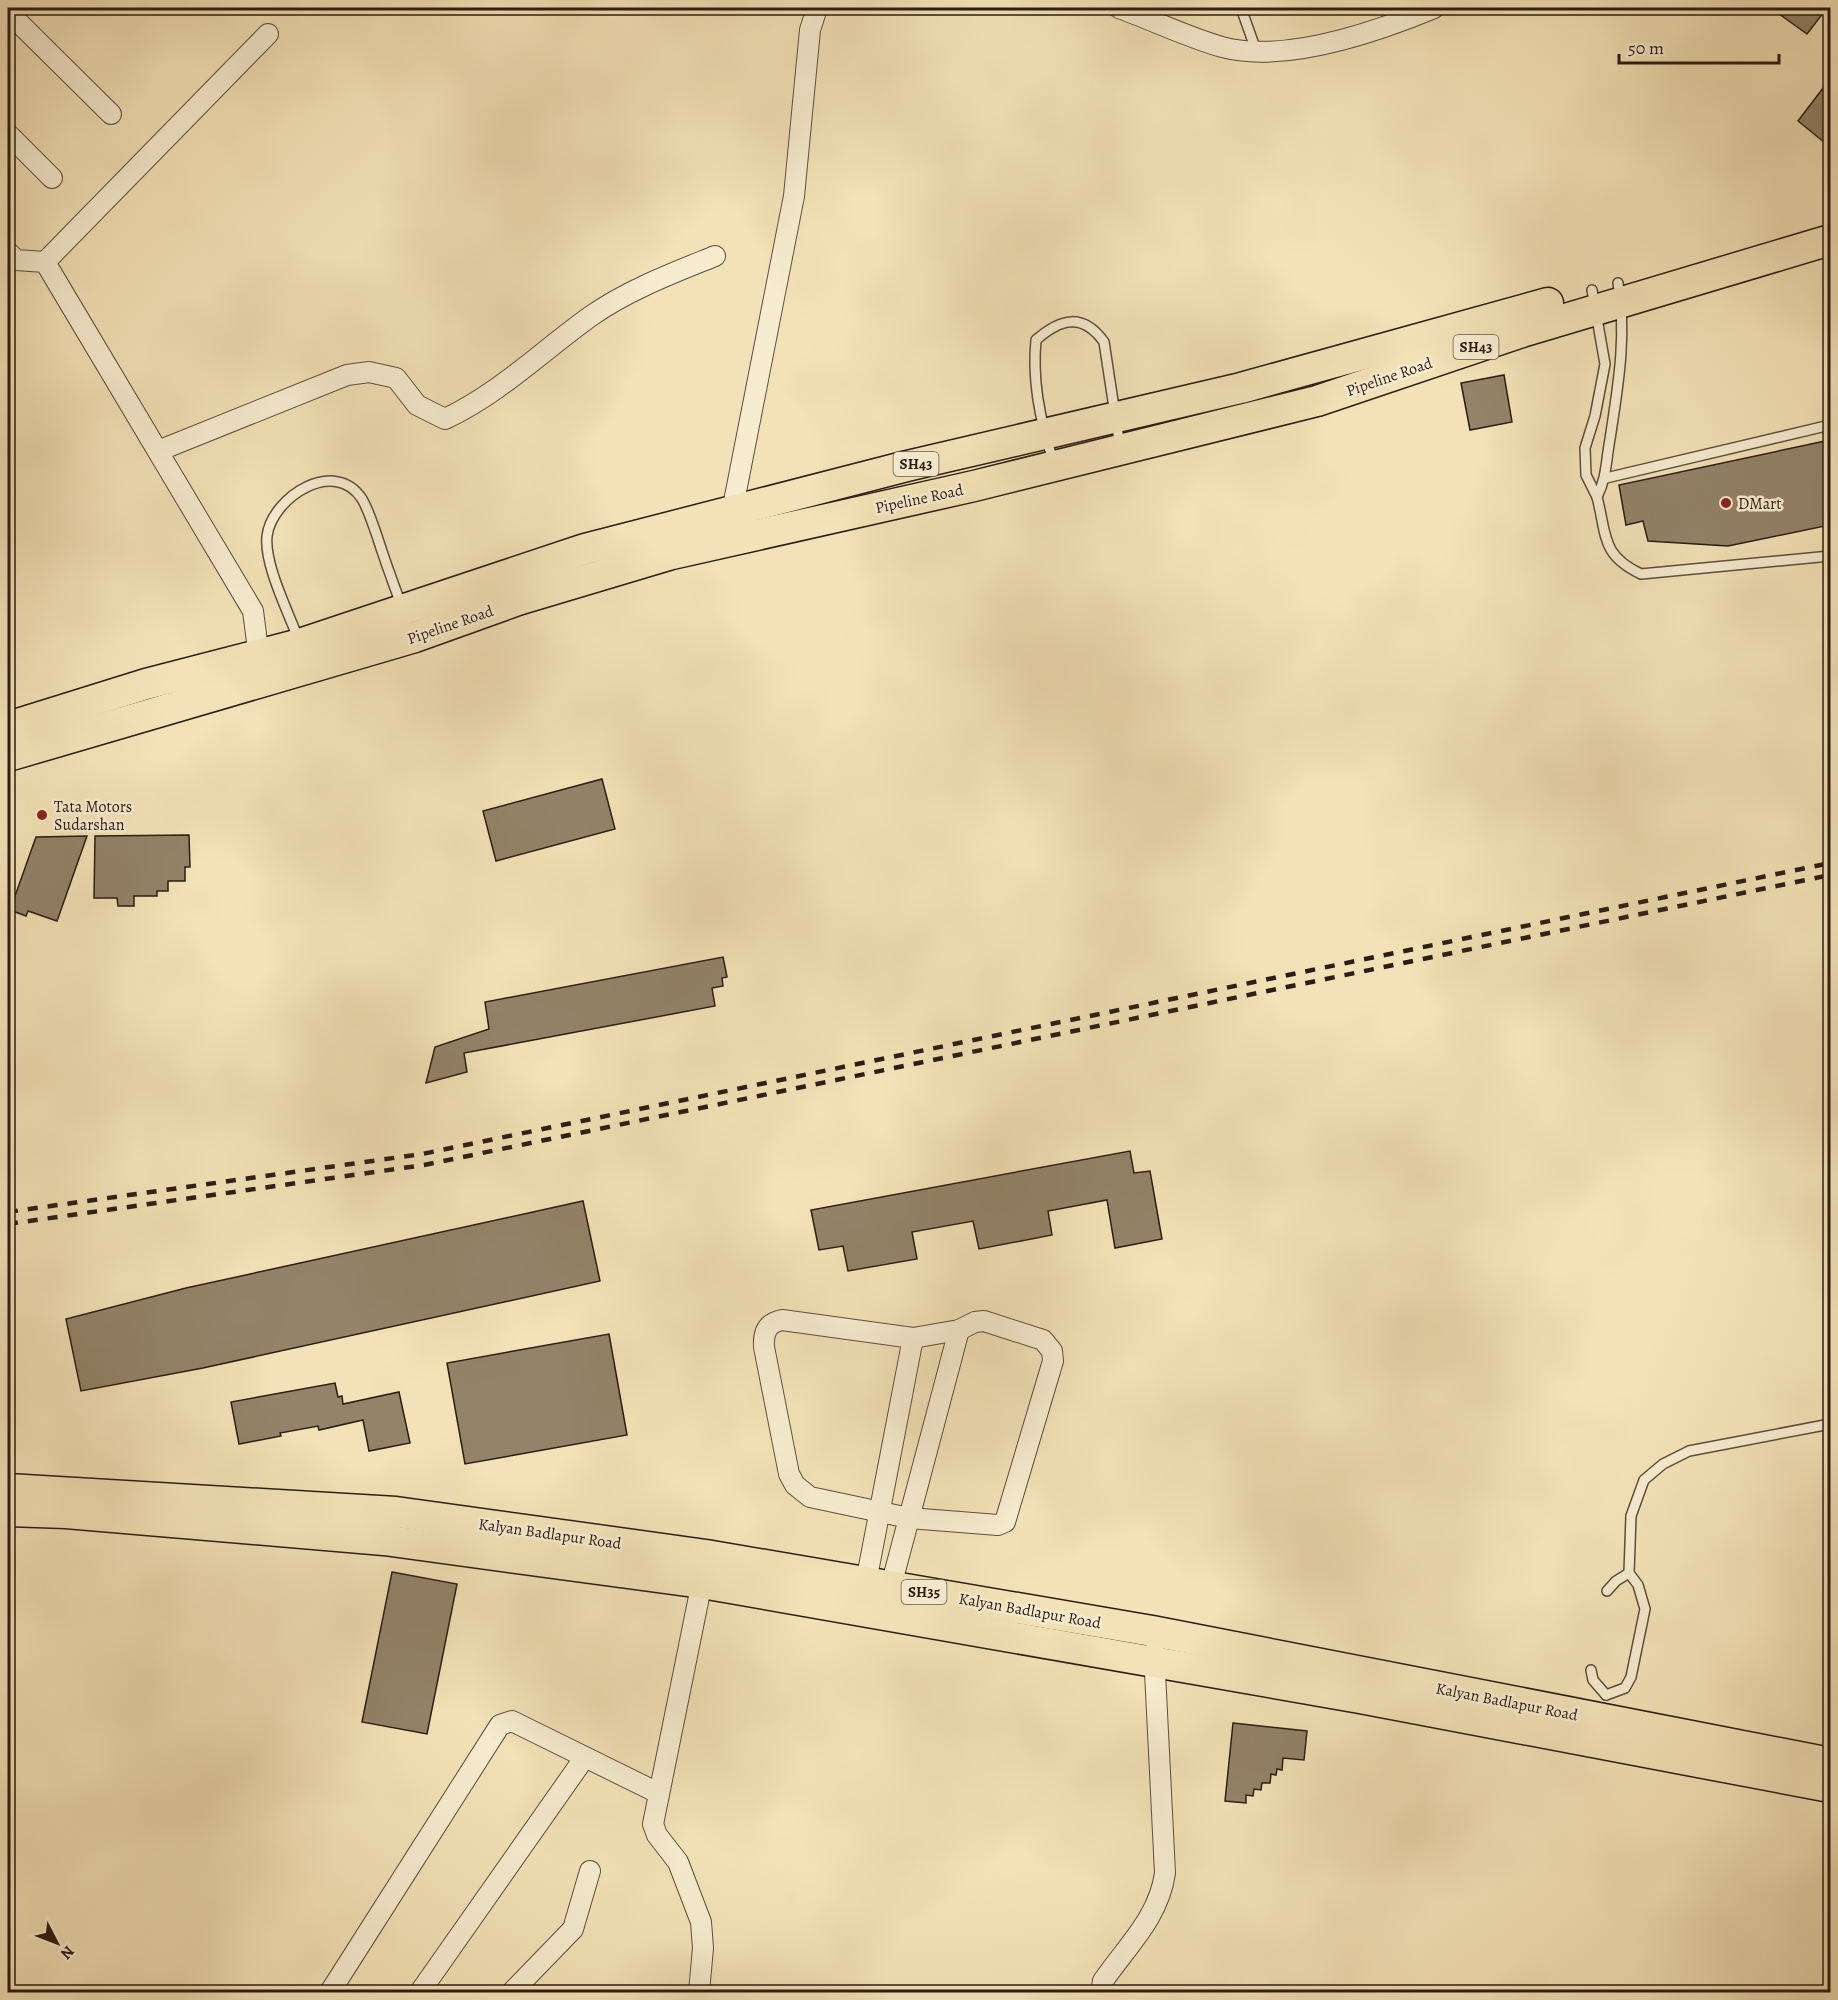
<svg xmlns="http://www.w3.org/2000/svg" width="1838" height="2000" viewBox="0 0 1838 2000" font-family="Alegreya,serif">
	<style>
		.building { fill: #938369; stroke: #2b1c15; stroke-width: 1.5 }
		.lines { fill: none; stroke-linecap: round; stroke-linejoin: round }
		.service-casing { stroke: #5d4e3e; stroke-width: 12 }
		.minor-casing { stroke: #5d4e3e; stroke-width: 22 }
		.primary-casing { stroke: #2b1c15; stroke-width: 33 }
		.service { stroke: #f7ecd0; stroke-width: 9 }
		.minor { stroke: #f7ecd0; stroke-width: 20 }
		.primary { stroke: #f3e2b7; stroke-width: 30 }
		.rail { stroke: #2b1c15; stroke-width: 4.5; stroke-dasharray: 10 10; stroke-linecap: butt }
		.poi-dot { fill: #8f2418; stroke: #f7ecd0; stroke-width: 2 }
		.labels { text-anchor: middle; stroke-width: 5; stroke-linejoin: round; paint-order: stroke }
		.shield { fill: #f7ecd0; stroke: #685a4d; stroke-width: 1.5 }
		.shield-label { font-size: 15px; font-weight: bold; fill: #2b1c15 }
		.street-label { font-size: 16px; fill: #2b1c15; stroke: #f7ecd0 }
		.poi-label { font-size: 16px; fill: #2b1c15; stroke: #f7ecd0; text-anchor: start }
	</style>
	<rect width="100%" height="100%" fill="#f3e2b7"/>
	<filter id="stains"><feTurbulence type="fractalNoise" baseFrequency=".00333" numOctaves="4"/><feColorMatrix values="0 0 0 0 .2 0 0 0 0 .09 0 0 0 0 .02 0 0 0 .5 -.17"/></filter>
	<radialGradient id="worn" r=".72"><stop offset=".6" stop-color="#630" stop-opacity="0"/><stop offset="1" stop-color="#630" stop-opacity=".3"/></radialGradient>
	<!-- building -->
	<g class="building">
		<path d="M1771 8H1827L1807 34Z"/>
		<path d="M1830 79V147L1798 121Z"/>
		<path d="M1504 375 1512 422 1470 430 1461 383Z"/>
		<path d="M1830 440V525L1728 546 1648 541 1643 521 1626 525 1619 485Z"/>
		<path d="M602 779 615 829 496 861 483 811Z"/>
		<path d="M189 835 190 867H185V881H168V891H157V896H134V906H118L117 898H94L95 836Z"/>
		<path d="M87 836 57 921 28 911 26 916 10 910 36 837Z"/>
		<path d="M723 957 727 977 722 978 723 986 712 988 715 1006 464 1053 467 1072 426 1083 435 1047 489 1029 485 1002Z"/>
		<path d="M1130 1151 1134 1173 1150 1171 1162 1239 1115 1248 1107 1200 1048 1211 1052 1235 979 1249 973 1221 912 1232 917 1259 848 1271 843 1246 819 1250 811 1210Z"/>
		<path d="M583 1201 600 1281 203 1368 81 1391 66 1319 186 1288Z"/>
		<path d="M609 1334 627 1435 465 1464 447 1363Z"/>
		<path d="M335 1383 338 1397 342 1396 343 1404 399 1392 410 1443 369 1451 363 1420 319 1430 318 1426 280 1433 281 1436 239 1444 231 1402Z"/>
		<path d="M392 1572 457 1584 427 1734 362 1722Z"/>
		<path d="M1233 1723 1307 1731 1304 1760 1283 1758 1282 1770 1277 1769 1276 1775 1271 1774 1270 1783H1262L1261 1790 1254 1789 1253 1796 1246 1795V1803L1225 1801Z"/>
	</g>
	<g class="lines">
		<defs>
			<g id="service">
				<path d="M1241 8 1257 53"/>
				<path d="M1592 290 1605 364 1595 416 1585 448 1586 475 1597 497C1607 477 1606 460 1610 439 1618 386 1627 336 1618 283"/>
				<path d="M1054 463C1041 425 1032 380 1036 340 1061 318 1083 313 1104 342L1120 447"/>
				<path d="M1606 478 1830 425"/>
				<path d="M1597 497C1607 536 1601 555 1641 574L1830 556"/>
				<path d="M299 641C289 613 264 565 267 536 272 497 335 457 362 499 368 509 372 522 376 533 384 558 393 583 402 607"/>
				<path d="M1607 1591 1616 1581 1629 1573"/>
				<path d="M1591 1670 1593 1680 1606 1695"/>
				<path d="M1606 1695 1625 1688 1631 1677 1645 1609 1638 1585 1629 1573 1631 1516 1644 1480 1663 1464 1689 1451 1830 1424"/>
			</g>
			<g id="minor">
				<path d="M1119 8C1152 20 1187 37 1222 47 1285 64 1376 32 1434 8"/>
				<path d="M8 12 111 114"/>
				<path d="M8 134 52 178"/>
				<path d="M8 252 16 260 45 262 253 611 260 665"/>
				<path d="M45 262 268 34"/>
				<path d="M158 451 347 375 369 372 396 378 417 405 445 419C500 393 542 351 591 316 628 290 673 273 715 256"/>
				<path d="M730 522 794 196 810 30 817 8"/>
				<path d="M782 1320 913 1338 959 1330 975 1322 984 1321 1043 1340 1052 1351 1053 1361 1005 1522 998 1525 909 1518 810 1497 795 1485 789 1474 764 1347C763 1333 767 1323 782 1320Z"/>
				<path d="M866 1582 913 1338"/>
				<path d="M891 1586 959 1330"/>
				<path d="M330 1992 500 1725 512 1721 658 1793"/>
				<path d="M420 1992 585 1757"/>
				<path d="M512 1992 573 1929 590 1871"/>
				<path d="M699 1992 703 1948 701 1922 678 1862 657 1835 653 1824 704 1572"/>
				<path d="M1101 1992 1103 1981C1127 1946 1159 1917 1165 1873L1154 1652"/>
			</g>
			<g id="primary">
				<path d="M8 727 146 684 300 644 585 549 907 466 1241 388 1548 303"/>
				<path d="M8 756 415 637 518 600 672 554 974 486 1317 401 1522 332 1830 240"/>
				<path d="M8 1489 396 1512 706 1555 1152 1631 1830 1763"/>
				<path d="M8 1511 66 1513 384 1540 702 1583 1360 1698 1830 1787"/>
			</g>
		</defs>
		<!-- service casing -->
		<use href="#service" class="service-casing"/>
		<!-- minor casing -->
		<use href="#minor" class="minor-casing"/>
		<!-- primary casing -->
		<use href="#primary" class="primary-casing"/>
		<!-- service -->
		<use href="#service" class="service"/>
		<!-- minor -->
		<use href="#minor" class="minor"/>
		<!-- primary -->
		<use href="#primary" class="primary"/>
		<!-- rail -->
		<g class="rail">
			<path d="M8 1212 422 1154 1830 863"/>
			<path d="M8 1224 424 1165 1830 875"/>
		</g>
	</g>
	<!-- markers -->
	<g class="poi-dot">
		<circle cx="1726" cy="503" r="6"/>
		<circle cx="42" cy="815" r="6"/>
	</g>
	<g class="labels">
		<!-- shield labels -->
		<g class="shield">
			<rect x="1453.5" y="335" width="45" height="24" rx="4.5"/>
			<rect x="893.5" y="452" width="45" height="24" rx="4.5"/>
			<rect x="901.5" y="1580" width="45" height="24" rx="4.5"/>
		</g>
		<g class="shield-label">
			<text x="1476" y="352">SH43</text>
			<text x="916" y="469">SH43</text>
			<text x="924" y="1597">SH35</text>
		</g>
		<!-- street labels -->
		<g class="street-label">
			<text transform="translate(1389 376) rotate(-19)" y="6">Pipeline Road</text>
			<text transform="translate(919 498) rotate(-12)" y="6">Pipeline Road</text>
			<text transform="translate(450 624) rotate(-19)" y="6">Pipeline Road</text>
			<text transform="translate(550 1533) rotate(8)" y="6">Kalyan Badlapur Road</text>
			<text transform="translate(1030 1610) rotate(10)" y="6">Kalyan Badlapur Road</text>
			<text transform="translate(1507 1701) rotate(11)" y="6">Kalyan Badlapur Road</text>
		</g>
		<!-- poi labels -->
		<g class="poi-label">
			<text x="1738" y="509">DMart</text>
			<text x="54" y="812">Tata Motors<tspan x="54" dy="18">Sudarshan</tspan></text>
		</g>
	</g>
	<!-- margin -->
	<rect width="1838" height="2000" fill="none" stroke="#f3e2b7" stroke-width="30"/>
	<rect x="9" y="9" width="1820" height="1982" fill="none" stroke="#2b1c15" stroke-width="3"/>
	<rect x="15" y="15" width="1808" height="1970" fill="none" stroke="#2b1c15" stroke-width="1.5"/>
	<!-- north arrow -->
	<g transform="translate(57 1943) rotate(132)" stroke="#f7ecd0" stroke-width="4.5" paint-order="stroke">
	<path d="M0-4.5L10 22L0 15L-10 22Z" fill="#2b1c15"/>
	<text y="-9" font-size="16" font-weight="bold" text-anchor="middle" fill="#2b1c15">N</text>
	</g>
	<!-- scale -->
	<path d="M1619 54v9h160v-9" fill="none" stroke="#2b1c15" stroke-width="3"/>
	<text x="1628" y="54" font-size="18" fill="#2b1c15" stroke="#f7ecd0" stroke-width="4.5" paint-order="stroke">50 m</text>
	<rect width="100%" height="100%" filter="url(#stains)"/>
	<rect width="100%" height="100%" fill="url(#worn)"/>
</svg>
